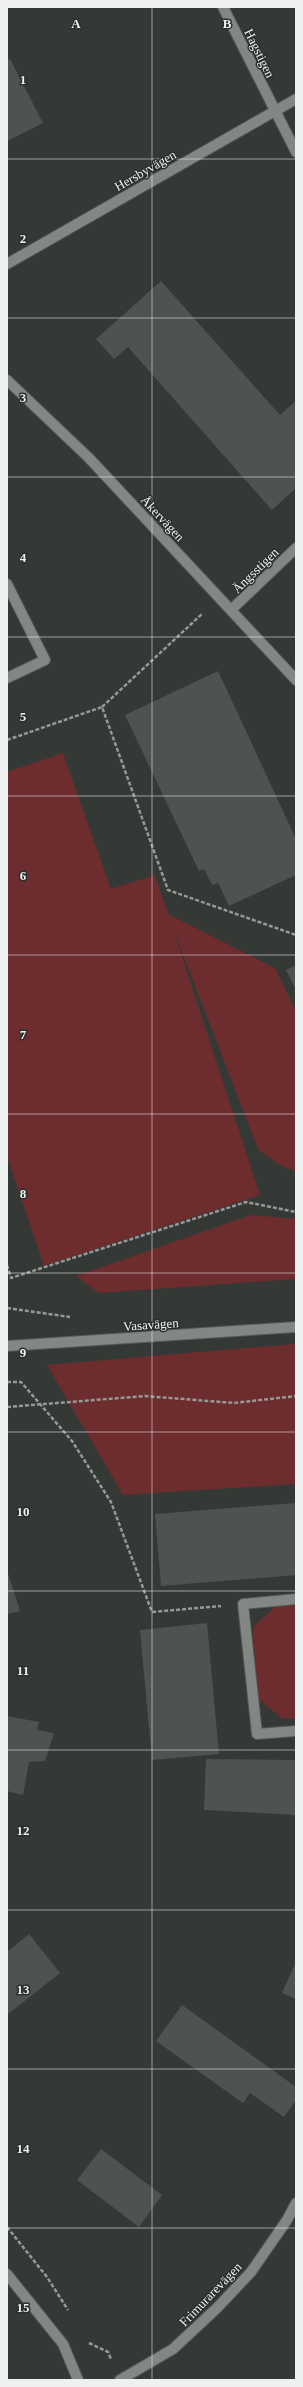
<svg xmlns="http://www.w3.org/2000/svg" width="303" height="2387" viewBox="0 0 303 2387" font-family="'Times New Roman',serif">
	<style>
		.green { fill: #6d2c2e }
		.building { fill: #4f534f }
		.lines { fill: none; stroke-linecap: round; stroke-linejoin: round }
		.service-casing { stroke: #545654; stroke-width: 12 }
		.minor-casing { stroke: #545654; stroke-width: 12 }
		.tertiary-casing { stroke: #545654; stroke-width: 12 }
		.path { stroke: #969997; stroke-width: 2.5; stroke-dasharray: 4 2; stroke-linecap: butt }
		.service { stroke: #838784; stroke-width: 10 }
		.minor { stroke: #838784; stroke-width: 10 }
		.tertiary { stroke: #838784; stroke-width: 10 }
		.grid { fill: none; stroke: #eff1f0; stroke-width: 1; stroke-opacity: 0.55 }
		.labels { text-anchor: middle; stroke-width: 3; stroke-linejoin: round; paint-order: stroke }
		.street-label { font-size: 13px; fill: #eff1f0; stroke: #2b2f2c }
		.grid-label { font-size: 13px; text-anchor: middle; font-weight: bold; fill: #eff1f0; stroke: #2b2f2c; stroke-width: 3; stroke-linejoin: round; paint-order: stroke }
	</style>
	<rect width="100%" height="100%" fill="#353936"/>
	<!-- green -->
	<g class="green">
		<path d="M63 753 111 889 155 875 168 914 275 968 296 1011V1172L278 1164 258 1149 172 926 260 1195 44 1266 7 1156V772Z"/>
		<path d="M251 1215 296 1219V1279L99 1293 76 1276Z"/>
		<path d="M296 1344V1484L123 1495 47 1365Z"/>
		<path d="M296 1604V1718L283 1719 257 1698 253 1627 276 1606Z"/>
	</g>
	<!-- building -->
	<g class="building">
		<path d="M10 59 43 123 7 141V60Z"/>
		<path d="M161 281 280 415 296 401V488L272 510 128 347 114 359 96 339Z"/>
		<path d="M218 671 296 839V875L229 906 218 883 212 885 204 869 199 871 125 715Z"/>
		<path d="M296 965V990L286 970Z"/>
		<path d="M296 1503V1575L161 1586 155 1514Z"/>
		<path d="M7 1570 20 1611 7 1614Z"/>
		<path d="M207 1623 219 1754 152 1760 140 1630Z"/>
		<path d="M7 1716 39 1722 37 1730 54 1733 45 1761 29 1762 23 1795 7 1791Z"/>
		<path d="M206 1759 296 1760V1815L204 1810Z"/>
		<path d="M29 1934 60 1973 7 2015V1952Z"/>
		<path d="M296 1962V1999L282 1993Z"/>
		<path d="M182 2005 296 2087V2100L284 2117 250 2093 243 2103 156 2041Z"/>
		<path d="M101 2149 162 2195 139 2227 77 2180Z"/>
	</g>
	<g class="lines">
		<defs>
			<g id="service">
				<path d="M7 584 45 660 7 678"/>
				<path d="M296 1599 243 1604 257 1734 296 1731"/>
			</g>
			<g id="minor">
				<path d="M223 7 296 152"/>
				<path d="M7 264 296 99"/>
				<path d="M7 380 89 458 296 680"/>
				<path d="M231 610 296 548"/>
				<path d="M7 2274 63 2344 78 2380"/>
				<path d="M120 2380 173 2349 217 2308 251 2272 287 2220 296 2203"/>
			</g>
			<path id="tertiary" d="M7 1346 296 1327"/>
		</defs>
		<!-- service casing -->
		<use href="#service" class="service-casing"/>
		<!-- minor casing -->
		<use href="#minor" class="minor-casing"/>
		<!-- tertiary casing -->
		<use href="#tertiary" class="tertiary-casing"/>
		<!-- path -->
		<g class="path">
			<path d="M102 707 203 613"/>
			<path d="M7 740 102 707 168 890 296 935"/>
			<path d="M7 1265 11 1278 246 1202 296 1212"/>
			<path d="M7 1308 70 1317"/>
			<path d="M7 1382H21L72 1441 111 1502 152 1612 221 1606"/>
			<path d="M7 1407 145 1396 234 1403 296 1396"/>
			<path d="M7 2227 47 2277 68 2310"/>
			<path d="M89 2343 108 2352 111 2359"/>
		</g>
		<!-- service -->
		<use href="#service" class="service"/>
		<!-- minor -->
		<use href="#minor" class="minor"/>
		<!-- tertiary -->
		<use href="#tertiary" class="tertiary"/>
	</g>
	<!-- grid -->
	<path class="grid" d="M152 7V2380M7 159H296M7 318H296M7 477H296M7 637H296M7 796H296M7 955H296M7 1114H296M7 1273H296M7 1432H296M7 1591H296M7 1750H296M7 1910H296M7 2069H296M7 2228H296"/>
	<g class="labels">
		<!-- street labels -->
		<g class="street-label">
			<text transform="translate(260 53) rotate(64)" y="5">Hagstigen</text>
			<text transform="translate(145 170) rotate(-30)" y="5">Hersbyvägen</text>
			<text transform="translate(163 518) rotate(47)" y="5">Åkervägen</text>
			<text transform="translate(255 570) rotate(-44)" y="5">Ängsstigen</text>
			<text transform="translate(151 1324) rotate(-4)" y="5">Vasavägen</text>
			<text transform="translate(210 2294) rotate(-46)" y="5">Frimurarevägen</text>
		</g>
	</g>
	<g class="grid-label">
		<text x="76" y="28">A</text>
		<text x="227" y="28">B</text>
		<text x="23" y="84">1</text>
		<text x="23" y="243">2</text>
		<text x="23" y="402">3</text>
		<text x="23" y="562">4</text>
		<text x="23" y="721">5</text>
		<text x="23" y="880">6</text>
		<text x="23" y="1039">7</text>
		<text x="23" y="1198">8</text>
		<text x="23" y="1357">9</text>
		<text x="23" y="1516">10</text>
		<text x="23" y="1675">11</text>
		<text x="23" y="1835">12</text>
		<text x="23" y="1994">13</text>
		<text x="23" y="2153">14</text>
		<text x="23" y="2312">15</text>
	</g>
	<!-- border -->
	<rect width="303" height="2387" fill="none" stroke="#eff1f0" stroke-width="16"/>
</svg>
